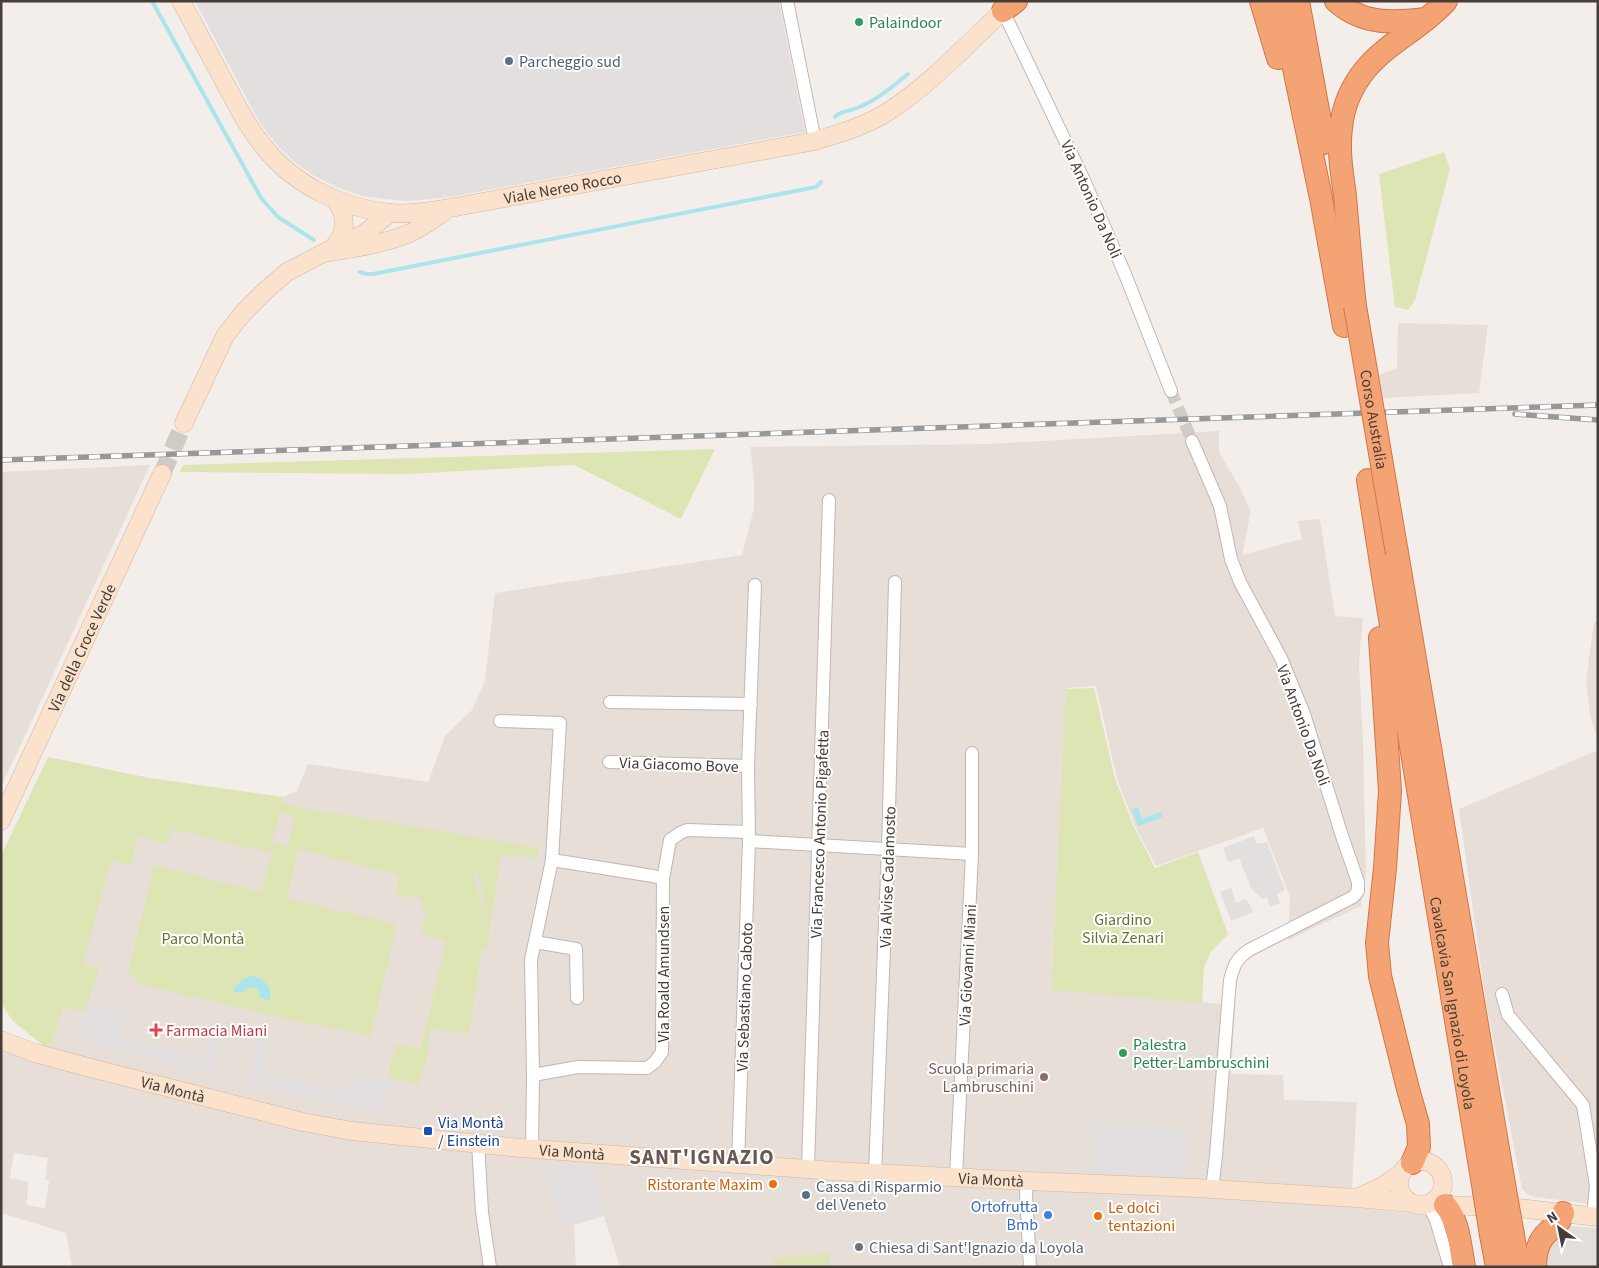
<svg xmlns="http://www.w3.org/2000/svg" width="1599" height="1268" viewBox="0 0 1599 1268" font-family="'Source Sans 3',sans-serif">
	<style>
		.residential { fill: #e7ded8; fill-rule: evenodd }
		.industrial { fill: #e3dddb }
		.green { fill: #dde5b5; fill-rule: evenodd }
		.parking { fill: #e2dfde }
		.water { fill: #aae4ec }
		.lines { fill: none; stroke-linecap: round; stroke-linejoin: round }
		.stream { stroke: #aae4ec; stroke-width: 4 }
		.street-tunnel { stroke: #d1cbc6; stroke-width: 12; stroke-dasharray: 12 6; stroke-linecap: butt }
		.secondary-tunnel { stroke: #d1cbc6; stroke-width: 18; stroke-dasharray: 18 9; stroke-linecap: butt }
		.street-casing { stroke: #c2b6b0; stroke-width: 14 }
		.secondary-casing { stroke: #d3b69e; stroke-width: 19 }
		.highway-casing { stroke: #d37544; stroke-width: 24 }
		.street { stroke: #fff; stroke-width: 12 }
		.secondary { stroke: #fbe2cc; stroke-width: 18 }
		.highway { stroke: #f4a474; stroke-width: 22 }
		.rail-casing { stroke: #989898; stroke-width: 5.5 }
		.rail { stroke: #fff; stroke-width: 4; stroke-dasharray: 11; stroke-linecap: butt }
		.highway-bridge-casing { stroke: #d37544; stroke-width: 24; stroke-linecap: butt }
		.highway-bridge { stroke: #f4a474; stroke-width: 22 }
		.leisure-dot { fill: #2e9e5b; stroke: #fff; stroke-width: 2 }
		.service-dot { fill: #5c6f8a; stroke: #fff; stroke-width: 2 }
		.health-dot { fill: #e0444e; stroke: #fff; stroke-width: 2 }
		.education-dot { fill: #8d6e63; stroke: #fff; stroke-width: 2 }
		.transit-dot { fill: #1a4fb4; stroke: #fff; stroke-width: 2 }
		.food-dot { fill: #e8710a; stroke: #fff; stroke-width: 2 }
		.shop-dot { fill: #3f7fe0; stroke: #fff; stroke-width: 2 }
		.worship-dot { fill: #6b7280; stroke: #fff; stroke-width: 2 }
		.labels { text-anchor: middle; stroke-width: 4; stroke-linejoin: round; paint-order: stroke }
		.leisure-label { font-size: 16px; fill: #27864d; stroke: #fff; text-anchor: start }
		.service-label { font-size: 16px; fill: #4e5e75; stroke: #fff; text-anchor: start }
		.street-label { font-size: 16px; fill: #473d38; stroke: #fff }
		.park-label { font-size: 16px; fill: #5e762f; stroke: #fff }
		.health-label { font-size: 16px; fill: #be3a42; stroke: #fff; text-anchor: start }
		.education-label { font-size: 16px; fill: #785e54; stroke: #fff; text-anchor: end }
		.transit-label { font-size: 16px; fill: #164399; stroke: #fff; text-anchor: start }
		.food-label { font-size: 16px; fill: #c56008; stroke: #fff; text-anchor: end }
		.shop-label { font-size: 16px; fill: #366cbe; stroke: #fff; text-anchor: end }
		.worship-label { font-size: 16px; fill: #5b616d; stroke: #fff; text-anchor: start }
		.district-label { font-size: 21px; font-weight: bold; letter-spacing: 1px; fill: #695850; stroke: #fff }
	</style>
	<rect width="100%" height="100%" fill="#f4eeea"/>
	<!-- residential -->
	<g class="residential">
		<path d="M1398 323 1488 325 1479 393 1383 398 1379 375 1397 368Z"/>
		<path d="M1219 431V452L1240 488 1251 511 1242 555 1302 539 1298 521 1320 519 1335 616 1363 618 1359 663 1363 743 1366 875 1361 906 1288 940 1290 897 1263 828 1156 866 1135 826 1117 779 1096 686 1067 688 1051 989 1235 1005 1231 1074 1283 1075 1284 1100 1357 1102 1352 1188 1238 1185 887 1167 579 1144 363 1126 172 1082 44 1046 13 1021 1 1003V856L48 757 149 778 283 797 297 791 308 764 428 782 445 736 472 710 485 681 495 593 742 555 754 508V479L750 447 988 444Z"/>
		<path d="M150 465 34 716 1 787V472Z"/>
		<path d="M1594 622H1598V742L1590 715 1586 681Z"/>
		<path d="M1598 750V1205L1536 1197 1529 1195 1522 1189 1485 997 1459 809Z"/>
		<path d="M1 1048 348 1139 398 1145 494 1151 1215 1196 1331 1205 1444 1217 1456 1267H620L604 1216 574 1225 576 1267H72L66 1233 1 1213ZM14 1153 48 1158 45 1180 49 1181 45 1208 26 1205 29 1182 10 1178Z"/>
	</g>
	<!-- industrial -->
	<path class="industrial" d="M1569 1226 1598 1228V1267H1538V1256Z"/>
	<!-- green -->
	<g class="green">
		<path d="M1444 152 1450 169 1415 300 1408 310 1395 307 1379 174Z"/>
		<path d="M715 449 681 519 574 465 406 474 180 472 183 465Z"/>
		<path d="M1094 688 1115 779 1133 825 1155 868 1198 852 1228 934 1211 952 1204 967 1202 1003 1051 990 1066 689Z"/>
		<path d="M48 757 149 778 283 797 282 804 539 848 537 858 501 855 487 948H482L469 1034 429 1029V1049L419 1085 388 1077 395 1044 421 1048 446 941 421 933 426 912 424 908 420 907 423 901 418 898 396 895 399 875 298 849 287 899 397 924 371 1036 301 1022 141 985 128 973 154 865 261 892 274 843 288 846 294 816 280 812 269 853 171 829 167 844 138 836 131 866 111 861 83 964 99 969 85 1011 63 1008 52 1043 44 1046 13 1021 1 1003V856ZM473 868C487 884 485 914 482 935L483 907 473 874Z"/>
		<path d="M829 1253 830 1267H774V1259Z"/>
	</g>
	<!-- parking -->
	<g class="parking">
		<path d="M195 1H779L805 132 450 197 409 201 384 199 362 196 339 188 313 175 293 161 274 142 258 120Z"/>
		<path d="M1254 836 1257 844 1267 842 1285 890 1277 894 1280 903 1270 907 1267 897 1263 899 1252 890 1239 858 1228 862 1223 848Z"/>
		<path d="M1231 888 1236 903 1245 899 1250 905 1253 912 1231 921 1220 892Z"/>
		<path d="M88 1004 125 1013 118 1036 203 1056 214 1020 226 1024 213 1074 79 1040Z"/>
		<path d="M259 1031 270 1034 263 1072 347 1090 351 1073 390 1082 382 1114 247 1084Z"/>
		<path d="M1092 1123 1189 1128 1188 1178 1092 1173Z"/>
		<path d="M553 1163 592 1167 606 1212 560 1226 544 1169 554 1167Z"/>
	</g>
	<!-- water -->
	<g class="water">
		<path d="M1138 807 1142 819 1161 812 1163 817 1138 826 1132 810Z"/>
		<path d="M251 976C264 977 272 987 270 1000L260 998 259 991 254 987 246 988 243 993 233 991C237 983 243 978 251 976Z"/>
	</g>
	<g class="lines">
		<!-- stream -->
		<g class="stream">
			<path d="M152 1 261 198 278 217 314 240"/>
			<path d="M835 117C840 111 849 111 857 108 876 101 892 87 908 74"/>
			<path d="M360 272 366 274H373L816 187 821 182"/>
		</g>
		<!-- street-tunnel -->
		<path class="street-tunnel" d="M1171 391 1192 441"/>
		<!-- secondary-tunnel -->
		<path class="secondary-tunnel" d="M162 474 184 423"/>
		<defs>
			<g id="street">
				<path d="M787 1 815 141"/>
				<path d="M1003 11 1083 178 1125 274 1171 391"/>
				<path d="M1192 441 1220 506 1231 559 1240 582 1281 658 1304 714 1342 836 1358 882V891L1353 897 1249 950C1236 959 1234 965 1230 980L1216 1156 1212 1189"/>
				<path d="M610 702 751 704"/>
				<path d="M500 721 560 723 552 860 531 960 533 1075 532 1148"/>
				<path d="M609 762 748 766"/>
				<path d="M749 841 972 854"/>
				<path d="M552 860 653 876 663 879"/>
				<path d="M535 942 576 949 577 998"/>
				<path d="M1502 994 1508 1015 1583 1105 1596 1186 1593 1217"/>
				<path d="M533 1075 578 1067 647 1068 655 1062 662 1052 663 879 670 840 680 833 687 830 748 832"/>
				<path d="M478 1143 482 1212 490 1267"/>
				<path d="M738 1163 749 841 748 766 755 585"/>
				<path d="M808 1168 829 500"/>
				<path d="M875 1173 888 849 895 582"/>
				<path d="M956 1177 972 854V753"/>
				<path d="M1027 1181 1026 1194 1030 1267"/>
				<path d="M1428 1204 1436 1220 1450 1267"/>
			</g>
			<g id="secondary">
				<path id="s1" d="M181 1C196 29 211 57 226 85 238 107 248 128 264 147 294 185 342 208 389 213 412 215 438 210 461 206L815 141C840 133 866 126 889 111 931 84 966 45 1003 11"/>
				<path d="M343 244 365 233 390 213"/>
				<path d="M325 253C352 248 380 245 405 235 420 230 432 220 445 211"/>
				<path d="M184 423 225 336 243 313 266 290 287 272 333 248 341 237 344 226 343 214 336 200"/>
				<path id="s2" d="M1 821 162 474"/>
				<path id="s3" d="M1 1040 35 1053 87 1067 303 1122 352 1131 521 1148 834 1171 1027 1181 1196 1188 1356 1198 1411 1203"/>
				<circle cx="1421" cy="1183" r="22"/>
				<path d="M1357 1198 1381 1187 1402 1173"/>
				<path d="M1437 1202 1445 1205 1518 1208 1598 1217"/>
			</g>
			<g id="highway">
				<path d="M1261 1 1278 58"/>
				<path d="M1280 1 1321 198 1344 326"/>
				<path d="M1298 1 1324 143"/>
				<path d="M1336 1C1363 25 1393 23 1426 19"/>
				<path d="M1003 11 1016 1"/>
				<path d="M1355 306C1351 269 1348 233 1345 196 1342 174 1338 151 1341 128 1343 107 1352 86 1365 70 1388 42 1422 28 1446 1"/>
				<path id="s4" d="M1368 480 1383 576 1484 1191"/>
				<path d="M1397 553 1505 1190"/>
				<path d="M1380 638 1390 791 1385 868 1377 943 1380 976 1408 1089 1418 1124 1419 1147 1412 1163"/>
				<path d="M1445 1205C1459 1221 1460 1246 1464 1267"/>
				<path d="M1491 1235 1497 1267"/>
				<path d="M1513 1235 1518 1267"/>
				<path d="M1535 1267C1535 1253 1538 1240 1549 1231 1556 1224 1560 1223 1563 1213"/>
			</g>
		</defs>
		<!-- street casing -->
		<use href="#street" class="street-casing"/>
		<!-- secondary casing -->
		<use href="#secondary" class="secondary-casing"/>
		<!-- highway casing -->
		<use href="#highway" class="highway-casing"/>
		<!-- street -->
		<use href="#street" class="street"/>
		<!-- secondary -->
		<use href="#secondary" class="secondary"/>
		<!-- highway -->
		<use href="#highway" class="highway"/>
		<defs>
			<g id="rail">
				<path d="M1515 414 1598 420"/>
				<path d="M1 460 1598 405"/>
			</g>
		</defs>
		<!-- rail casing -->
		<use href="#rail" class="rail-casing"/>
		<!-- rail -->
		<use href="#rail" class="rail"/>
		<defs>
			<g id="highway-bridge">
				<path id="s5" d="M1355 306 1397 553"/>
				<path d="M1505 1190 1513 1235"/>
				<path d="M1484 1191 1491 1235"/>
			</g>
		</defs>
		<!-- highway-bridge casing -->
		<use href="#highway-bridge" class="highway-bridge-casing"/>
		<!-- highway-bridge -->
		<use href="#highway-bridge" class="highway-bridge"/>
	</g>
	<!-- markers -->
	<g class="leisure-dot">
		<circle cx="859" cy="22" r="5"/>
		<circle cx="1123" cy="1053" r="5"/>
	</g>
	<g class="service-dot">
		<circle cx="509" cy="61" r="5"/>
		<circle cx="806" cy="1195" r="5"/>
	</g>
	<path class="health-dot" d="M153.5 1022.5h5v5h5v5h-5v5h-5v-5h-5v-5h5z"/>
	<circle class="education-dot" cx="1044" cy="1077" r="5"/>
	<rect class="transit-dot" x="423" y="1126" width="10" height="10" rx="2.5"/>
	<g class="food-dot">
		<circle cx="773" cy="1184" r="5"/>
		<circle cx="1098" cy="1216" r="5"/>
	</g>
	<circle class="shop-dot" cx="1048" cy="1215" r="5"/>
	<circle class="worship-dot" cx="859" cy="1247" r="5"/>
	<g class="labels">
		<!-- leisure labels -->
		<g class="leisure-label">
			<text x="869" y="28">Palaindoor</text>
			<text x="1133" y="1050">Palestra<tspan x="1133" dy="18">Petter-Lambruschini</tspan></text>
		</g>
		<!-- service labels -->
		<g class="service-label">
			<text x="519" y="67">Parcheggio sud</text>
			<text x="816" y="1192">Cassa di Risparmio<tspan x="816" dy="18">del Veneto</tspan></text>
		</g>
		<!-- street labels -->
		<g class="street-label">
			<text dy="6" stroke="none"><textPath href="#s1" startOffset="489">Viale Nereo Rocco</textPath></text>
			<text transform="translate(1092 199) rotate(66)" y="6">Via Antonio Da Noli</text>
			<text dy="6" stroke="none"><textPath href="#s5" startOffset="115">Corso Australia</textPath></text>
			<text dy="6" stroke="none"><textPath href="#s2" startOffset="191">Via della Croce Verde</textPath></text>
			<text transform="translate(1304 725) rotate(70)" y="6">Via Antonio Da Noli</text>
			<text transform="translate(679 764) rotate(2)" y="6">Via Giacomo Bove</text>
			<text transform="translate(819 834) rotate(-88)" y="6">Via Francesco Antonio Pigafetta</text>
			<text transform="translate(887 877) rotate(-88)" y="6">Via Alvise Cadamosto</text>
			<text transform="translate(967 965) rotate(-87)" y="6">Via Giovanni Miani</text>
			<text transform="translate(663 974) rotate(-90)" y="6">Via Roald Amundsen</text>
			<text transform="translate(744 997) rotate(-88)" y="6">Via Sebastiano Caboto</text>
			<text dy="6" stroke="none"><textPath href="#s4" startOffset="530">Cavalcavia San Ignazio di Loyola</textPath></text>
			<text dy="6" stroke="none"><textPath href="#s3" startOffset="179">Via Montà</textPath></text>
			<text dy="6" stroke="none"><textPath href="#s3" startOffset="584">Via Montà</textPath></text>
			<text dy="6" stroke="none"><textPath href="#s3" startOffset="1004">Via Montà</textPath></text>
		</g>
		<!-- park labels -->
		<g class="park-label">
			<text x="1123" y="925">Giardino<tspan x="1123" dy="18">Silvia Zenari</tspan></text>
			<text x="203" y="944">Parco Montà</text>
		</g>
		<!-- health labels -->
		<g class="health-label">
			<text x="166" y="1036">Farmacia Miani</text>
		</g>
		<!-- education labels -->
		<g class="education-label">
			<text x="1034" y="1074">Scuola primaria<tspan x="1034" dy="18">Lambruschini</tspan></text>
		</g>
		<!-- transit labels -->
		<g class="transit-label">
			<text x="438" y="1128">Via Montà<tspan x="438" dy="18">/ Einstein</tspan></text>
		</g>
		<!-- food labels -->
		<g class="food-label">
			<text x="763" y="1190">Ristorante Maxim</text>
			<text x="1108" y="1213" text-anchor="start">Le dolci<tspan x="1108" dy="18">tentazioni</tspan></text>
		</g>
		<!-- shop labels -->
		<g class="shop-label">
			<text x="1038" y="1212">Ortofrutta<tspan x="1038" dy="18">Bmb</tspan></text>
		</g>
		<!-- worship labels -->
		<g class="worship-label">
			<text x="869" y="1253">Chiesa di Sant'Ignazio da Loyola</text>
		</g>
		<!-- district labels -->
		<g class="district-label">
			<text x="702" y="1164">SANT'IGNAZIO</text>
		</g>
	</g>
	<!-- border -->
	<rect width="1599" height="1268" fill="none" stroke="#473d38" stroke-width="5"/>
	<!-- north arrow -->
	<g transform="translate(1559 1228) rotate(327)" stroke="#ffffff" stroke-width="4" paint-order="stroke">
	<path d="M0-4L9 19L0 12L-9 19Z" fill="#473d38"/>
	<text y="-8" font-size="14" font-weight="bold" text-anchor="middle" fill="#473d38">N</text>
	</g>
</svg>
